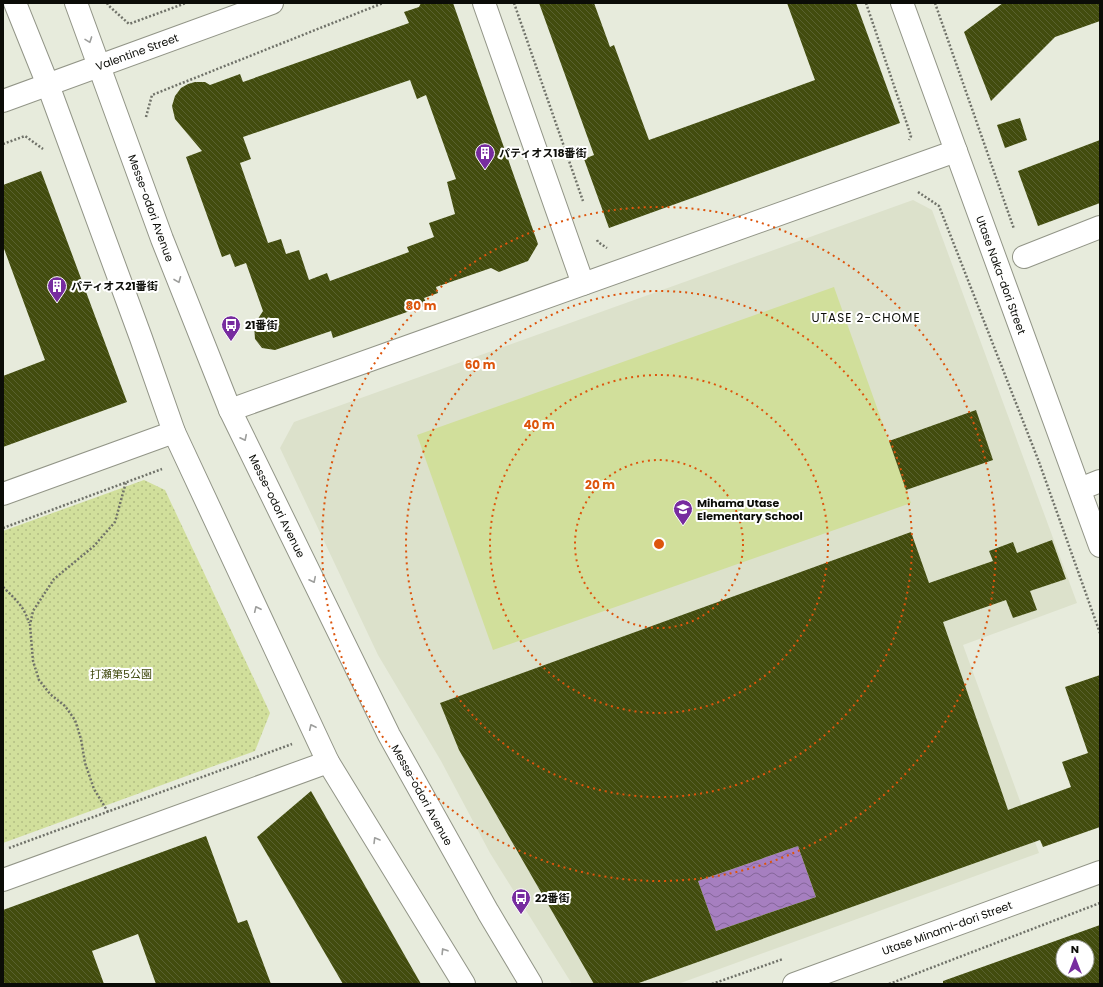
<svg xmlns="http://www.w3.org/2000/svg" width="1103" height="987" viewBox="0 0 1103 987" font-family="Poppins,'Noto Sans JP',sans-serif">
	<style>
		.built { fill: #dce1cb }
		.grass { fill: #d1df9b }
		.park { fill: url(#park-dots) }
		.water { fill: url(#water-waves) }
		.building { fill: url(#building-back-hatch); fill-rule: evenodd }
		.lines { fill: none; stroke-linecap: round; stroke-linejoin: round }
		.pedestrian-casing { stroke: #929587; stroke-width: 24 }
		.tertiary-casing { stroke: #929587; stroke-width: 24 }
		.path { stroke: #707269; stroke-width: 2.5; stroke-dasharray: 2 2; stroke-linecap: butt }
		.pedestrian { stroke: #fff; stroke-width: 22 }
		.tertiary { stroke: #fff; stroke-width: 22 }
		.oneway { stroke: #9d9e9c }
		.ring { fill: none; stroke: #dd550c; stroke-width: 2; stroke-dasharray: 2 4 }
		.labels { text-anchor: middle; stroke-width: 4; stroke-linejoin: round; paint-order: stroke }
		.street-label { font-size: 11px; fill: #0b0c07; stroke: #fff }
		.poi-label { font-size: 11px; font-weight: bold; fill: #0b0c07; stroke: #fff; text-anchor: start }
		.park-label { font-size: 11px; fill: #3e470b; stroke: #fff }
		.neighbourhood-label { font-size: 12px; letter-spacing: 1px; fill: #0b0c07; stroke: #fff }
		.centre { fill: #dd550c; stroke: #fff; stroke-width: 2 }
		.ring-label { font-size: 12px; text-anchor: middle; font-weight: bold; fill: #dd550c; stroke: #fff; stroke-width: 4; stroke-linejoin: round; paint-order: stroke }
	</style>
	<defs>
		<pattern id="park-dots" width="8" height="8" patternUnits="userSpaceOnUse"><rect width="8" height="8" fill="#d1df9b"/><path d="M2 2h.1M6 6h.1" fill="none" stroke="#b2be84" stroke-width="1.8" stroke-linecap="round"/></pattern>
		<pattern id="water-waves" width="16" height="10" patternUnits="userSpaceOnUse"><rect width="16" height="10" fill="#a67fc0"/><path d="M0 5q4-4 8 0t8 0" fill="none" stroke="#85669a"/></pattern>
		<pattern id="building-back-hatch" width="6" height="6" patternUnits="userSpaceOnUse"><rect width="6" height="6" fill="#424c0e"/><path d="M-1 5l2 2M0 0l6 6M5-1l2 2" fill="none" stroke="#59612f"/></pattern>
	</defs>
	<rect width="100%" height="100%" fill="#e7ebdc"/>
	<!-- built -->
	<path class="built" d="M913 200 932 210 1077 603 963 645 1039 853 678 984H572L490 853 441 761 378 655 280 448 294 422Z"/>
	<!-- grass -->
	<path class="grass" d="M834 287 911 503 493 650 417 435Z"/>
	<!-- park -->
	<path class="park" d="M144 480 165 490 270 713 255 751 3 843V531Z"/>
	<!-- water -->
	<path class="water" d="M798 846 816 897 716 931 698 881Z"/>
	<!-- building -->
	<g class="building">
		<path d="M421 3H453L538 244 528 261 499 272 491 268 436 287 438 293 424 298 427 305 333 338 331 331 275 350 262 348 255 339 254 325 263 311 246 263 235 267 230 254 222 257 186 157 202 151 175 119 172 106 175 96 181 88 188 84 195 82H205L210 85 240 74 243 82 409 23 404 12 419 7ZM410 80 417 99 426 95 456 179 447 182 455 214 429 223 434 237 407 247 409 252 330 281 327 273 309 280 299 250 286 254 281 239 268 243 240 163 251 159 243 137Z"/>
		<path d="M539 3H594L610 47 614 45 649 140 815 80 787 3H856L900 123 609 228 584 159 594 155Z"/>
		<path d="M1003 3H1100V21L1055 37 991 101 964 32Z"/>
		<path d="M1020 118 1027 140 1005 148 997 125Z"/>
		<path d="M1100 140V203L1038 226 1018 171Z"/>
		<path d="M41 171 127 402 3 447V376L45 360 3 246V185Z"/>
		<path d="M976 410 993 460 906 490 889 441Z"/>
		<path d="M911 532 929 583 993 561 989 551 1013 542 1017 553 1052 540 1066 579 1030 591 1037 610 1013 618 1006 600 943 622 1008 810 1071 787 1062 762 1088 753 1065 687 1100 675V827L1043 847 1040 840 636 984H594L459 750 440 703ZM798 846 816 897 716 931 698 881Z"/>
		<path d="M311 791 421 984H343L257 837Z"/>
		<path d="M206 836 238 923 247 920 271 984H156L138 934 92 951 104 984H3V910Z"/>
		<path d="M1100 925V984H943V981ZM1063 947H1087V971H1063Z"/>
	</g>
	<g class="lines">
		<defs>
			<path id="pedestrian" d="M1024 257 1100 227"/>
			<g id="tertiary">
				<path d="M15 3 48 85 141 338 174 432 328 762 464 984"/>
				<path d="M76 3 162 239 230 410 389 735 488 912 531 984"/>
				<path d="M484 3 583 284"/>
				<path d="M902 3 1100 546"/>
				<path d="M3 101 272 3"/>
				<path d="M230 410 956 151"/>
				<path d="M1080 489 1100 481"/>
				<path d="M3 494 174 432"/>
				<path d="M3 880 328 762"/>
				<path d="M794 984 1100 872"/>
			</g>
		</defs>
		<!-- pedestrian casing -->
		<use href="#pedestrian" class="pedestrian-casing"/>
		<!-- tertiary casing -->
		<use href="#tertiary" class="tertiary-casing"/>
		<!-- path -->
		<g class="path">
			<path d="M107 3 108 5 129 24 186 3"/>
			<path d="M514 3 583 201"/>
			<path d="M866 3 911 136 909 140"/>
			<path d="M935 3 1014 229"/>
			<path d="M146 117 152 95 383 3"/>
			<path d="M3 144 25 136 43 149"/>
			<path d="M918 192 939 206 1039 462 1100 633"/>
			<path d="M597 240 598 242 607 248"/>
			<path d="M3 528 162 469"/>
			<path d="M3 587C15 599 24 606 29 623"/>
			<path d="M108 812 94 789 85 763 81 739 75 720 65 706 50 694 39 680 33 661 30 625 33 611 54 579 94 546 115 522 126 482"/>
			<path d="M9 848 292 744"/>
			<path d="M712 984 783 959"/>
			<path d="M889 984 1100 903"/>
		</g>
		<!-- pedestrian -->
		<use href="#pedestrian" class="pedestrian"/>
		<!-- tertiary -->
		<use href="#tertiary" class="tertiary"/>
	</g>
	<!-- one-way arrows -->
	<defs><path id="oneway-chevron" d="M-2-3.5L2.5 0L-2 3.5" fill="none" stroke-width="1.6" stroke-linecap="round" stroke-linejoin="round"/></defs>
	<g class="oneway">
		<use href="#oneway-chevron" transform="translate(89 40) rotate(70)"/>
		<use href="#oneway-chevron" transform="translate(178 280) rotate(68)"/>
		<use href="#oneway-chevron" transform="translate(244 438) rotate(64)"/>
		<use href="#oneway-chevron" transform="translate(313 580) rotate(64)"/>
		<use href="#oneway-chevron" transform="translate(257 609) rotate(-115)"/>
		<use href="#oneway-chevron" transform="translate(312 727) rotate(-115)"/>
		<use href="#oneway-chevron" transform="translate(376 840) rotate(-121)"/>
		<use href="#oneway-chevron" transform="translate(444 951) rotate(-122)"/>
	</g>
	<!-- distance rings -->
	<g class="ring">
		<circle cx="659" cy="544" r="84"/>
		<circle cx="659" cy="544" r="169"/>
		<circle cx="659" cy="544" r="253"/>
		<circle cx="659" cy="544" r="337"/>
	</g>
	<!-- icons -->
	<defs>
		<symbol id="building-pin" viewBox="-11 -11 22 30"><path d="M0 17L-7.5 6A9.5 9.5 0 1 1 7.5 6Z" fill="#772c9f" stroke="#fff"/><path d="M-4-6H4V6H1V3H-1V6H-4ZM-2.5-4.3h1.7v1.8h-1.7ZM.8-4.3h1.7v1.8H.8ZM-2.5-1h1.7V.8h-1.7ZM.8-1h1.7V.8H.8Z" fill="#fff"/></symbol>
		<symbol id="bus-pin" viewBox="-11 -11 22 30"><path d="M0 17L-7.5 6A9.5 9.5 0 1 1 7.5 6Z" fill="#772c9f" stroke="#fff"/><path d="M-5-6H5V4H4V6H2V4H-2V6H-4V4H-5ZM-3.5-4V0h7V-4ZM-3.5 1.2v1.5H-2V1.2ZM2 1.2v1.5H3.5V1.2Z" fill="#fff"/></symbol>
		<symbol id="school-pin" viewBox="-11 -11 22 30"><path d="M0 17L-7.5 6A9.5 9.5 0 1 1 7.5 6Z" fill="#772c9f" stroke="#fff"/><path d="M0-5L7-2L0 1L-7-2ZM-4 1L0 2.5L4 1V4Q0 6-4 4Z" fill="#fff"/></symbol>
	</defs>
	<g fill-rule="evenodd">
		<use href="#building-pin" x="474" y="142" width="22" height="30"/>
		<use href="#building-pin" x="46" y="275" width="22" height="30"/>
		<use href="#bus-pin" x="220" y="314" width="22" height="30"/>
		<use href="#school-pin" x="672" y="498" width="22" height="30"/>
		<use href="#bus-pin" x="510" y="887" width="22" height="30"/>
	</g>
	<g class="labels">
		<!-- street labels -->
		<g class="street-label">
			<text transform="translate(137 52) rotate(-20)" y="4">Valentine Street</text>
			<text transform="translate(151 208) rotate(70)" y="4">Messe-odori Avenue</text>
			<text transform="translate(1001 275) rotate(70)" y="4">Utase Naka-dori Street</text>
			<text transform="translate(277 506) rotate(64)" y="4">Messe-odori Avenue</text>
			<text transform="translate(422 795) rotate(61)" y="4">Messe-odori Avenue</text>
			<text transform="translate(947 928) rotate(-20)" y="4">Utase Minami-dori Street</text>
		</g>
		<!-- poi labels -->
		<g class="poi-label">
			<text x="499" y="157">パティオス18番街</text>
			<text x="71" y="290">パティオス21番街</text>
			<text x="245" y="329">21番街</text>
			<text x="697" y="507">Mihama Utase<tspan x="697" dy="13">Elementary School</tspan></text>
			<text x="535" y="902">22番街</text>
		</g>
		<!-- park labels -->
		<g class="park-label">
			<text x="121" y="678">打瀬第5公園</text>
		</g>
		<!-- neighbourhood labels -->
		<g class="neighbourhood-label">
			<text x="866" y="322">UTASE 2-CHOME</text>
		</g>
	</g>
	<circle cx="659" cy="544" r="6" class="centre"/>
	<g class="ring-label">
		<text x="421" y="310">80 m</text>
		<text x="480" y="369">60 m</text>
		<text x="539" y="429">40 m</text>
		<text x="600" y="489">20 m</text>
	</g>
	<!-- border -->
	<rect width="1103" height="987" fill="none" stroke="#0b0c07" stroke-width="8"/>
	<!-- north arrow -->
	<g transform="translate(1075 959)"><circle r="19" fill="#ffffff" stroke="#9d9e9c"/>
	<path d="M0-3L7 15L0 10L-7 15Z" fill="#772c9f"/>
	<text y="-6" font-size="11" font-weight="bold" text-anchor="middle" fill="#0b0c07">N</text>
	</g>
</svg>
